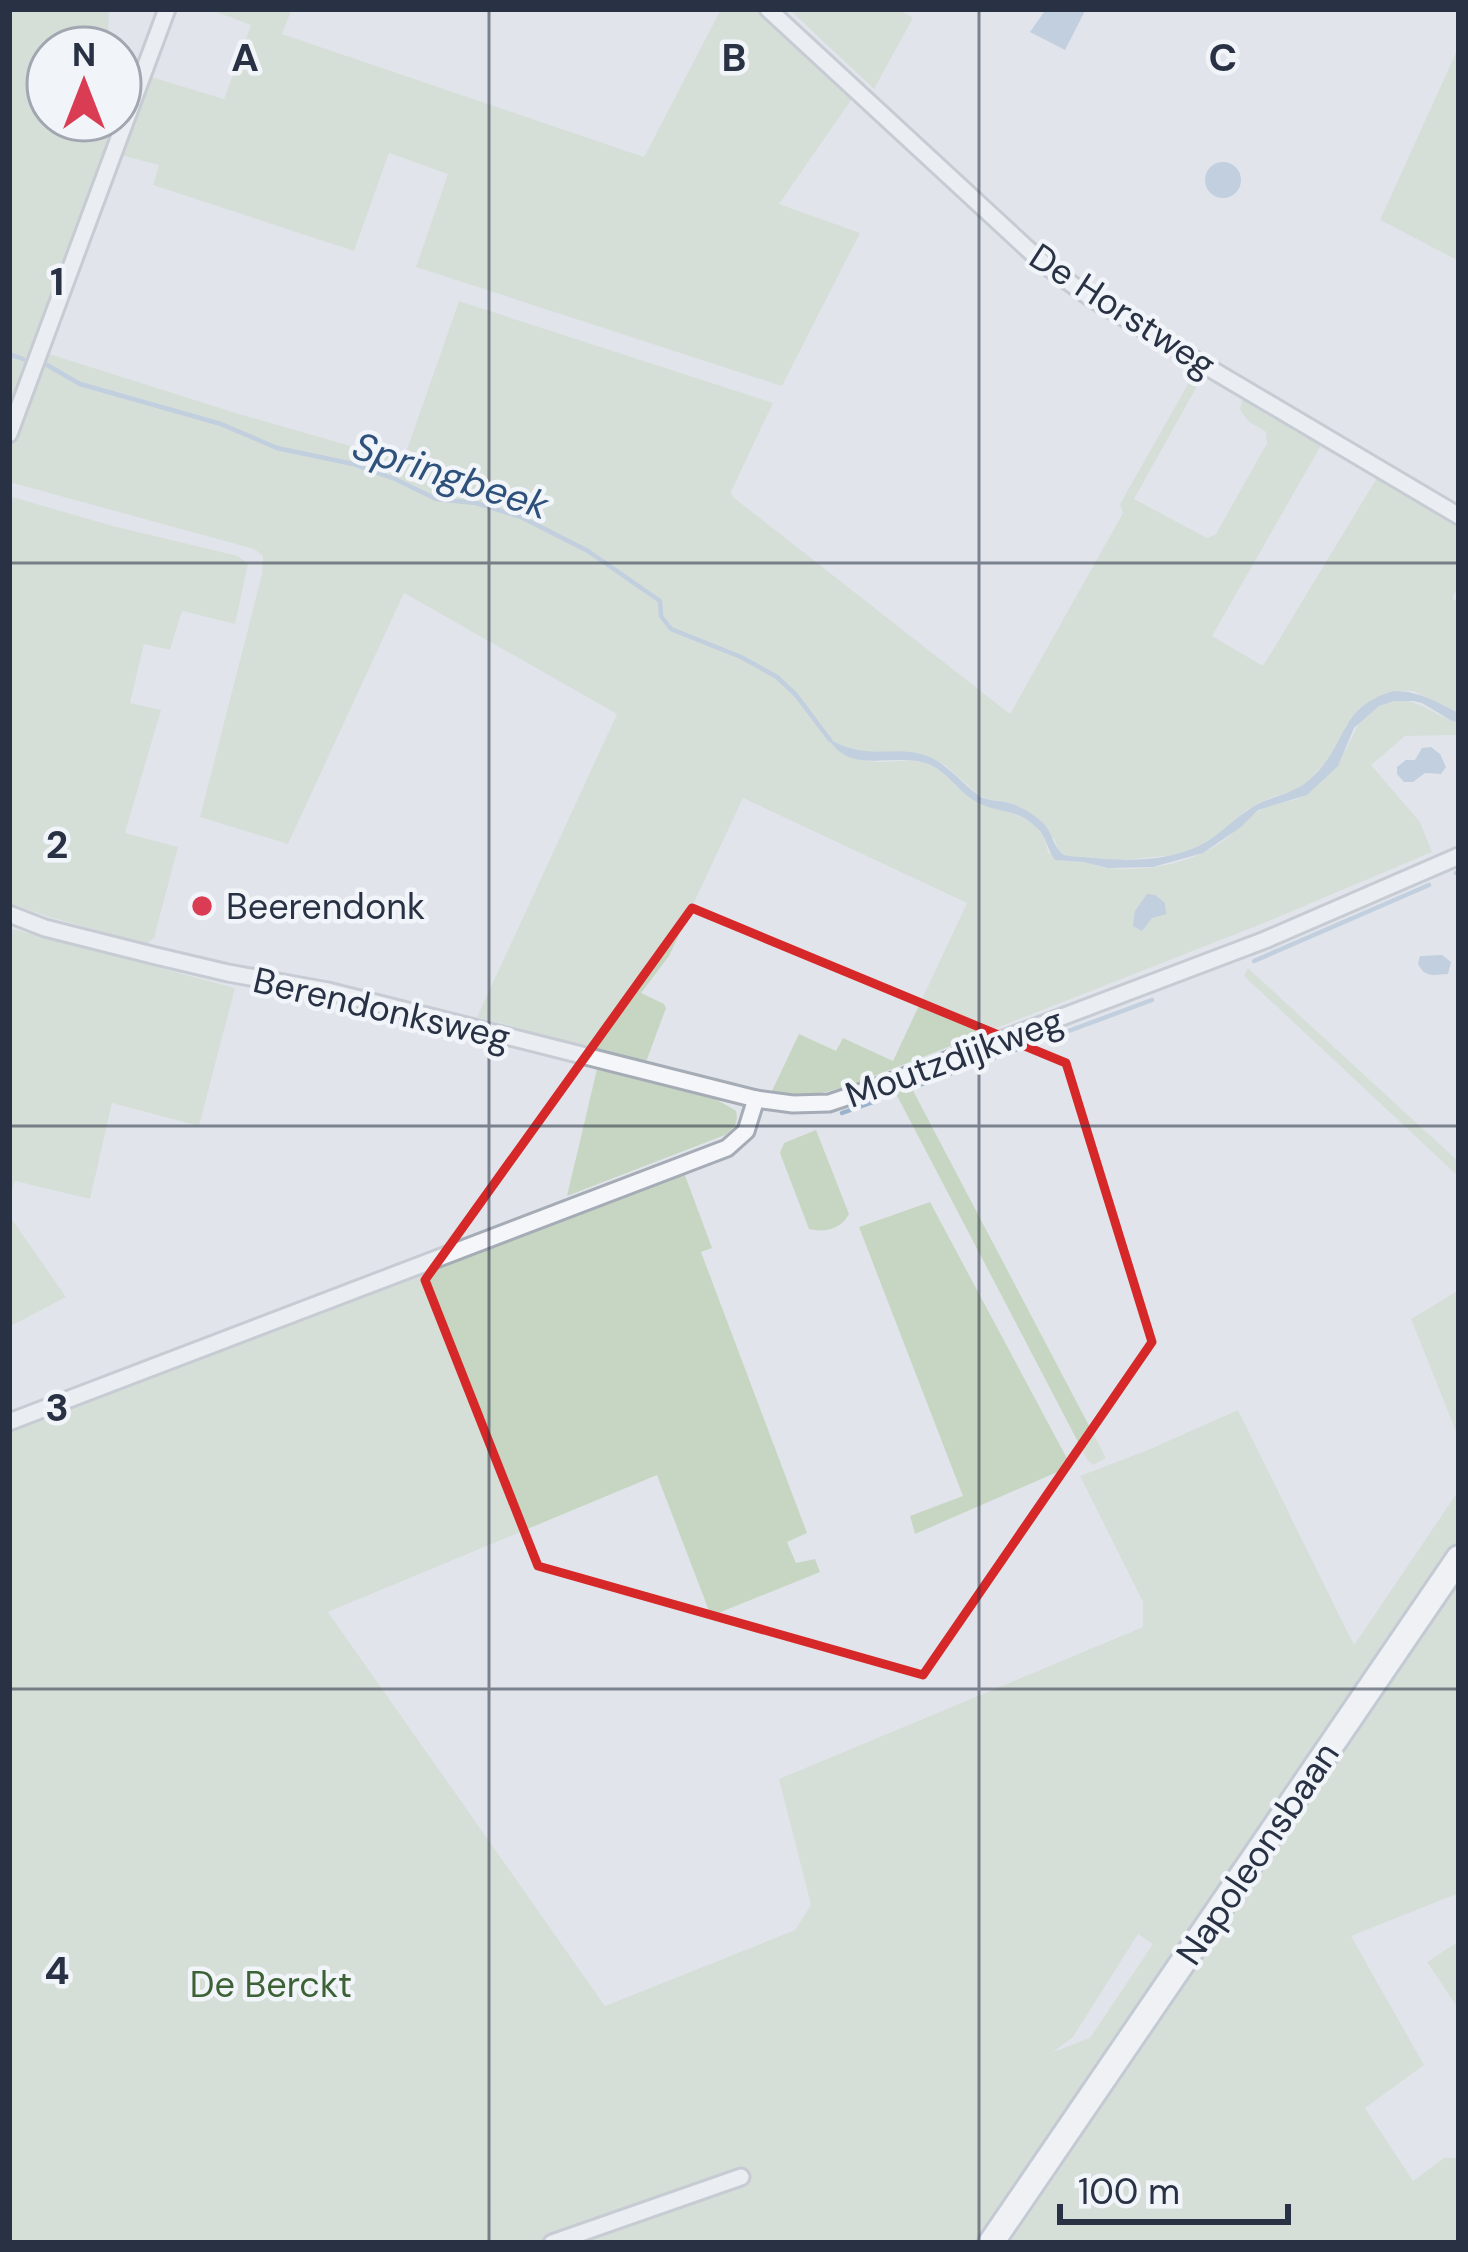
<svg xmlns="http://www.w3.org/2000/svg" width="1468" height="2252" viewBox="0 0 1468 2252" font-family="'DM Sans',sans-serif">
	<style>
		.green { fill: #c7d6c2; fill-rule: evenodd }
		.water { fill: #99b3ce }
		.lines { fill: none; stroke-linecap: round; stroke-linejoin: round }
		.stream { stroke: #99b3ce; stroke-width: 4.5 }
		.street-casing { stroke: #a6acb6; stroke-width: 21 }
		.primary-casing { stroke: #9fa9b8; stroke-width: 30 }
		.street { stroke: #f4f6f9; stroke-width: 15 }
		.primary { stroke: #fff; stroke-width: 24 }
		.marked { fill: none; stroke: #d62828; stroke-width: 9; stroke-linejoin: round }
		.grid { fill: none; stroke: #283244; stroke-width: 3; stroke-opacity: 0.55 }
		.poi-dot { fill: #da3c54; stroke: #f1f4f8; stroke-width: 4.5 }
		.labels { text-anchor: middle; stroke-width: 9; stroke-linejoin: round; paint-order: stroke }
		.street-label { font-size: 36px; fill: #283244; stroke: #f1f4f8 }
		.poi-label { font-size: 36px; fill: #283244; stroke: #f1f4f8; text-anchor: start }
		.park-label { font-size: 36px; fill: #3c6134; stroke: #f1f4f8 }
		.water-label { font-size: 39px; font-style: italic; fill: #2e517c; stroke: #f1f4f8 }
		.grid-label { font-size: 39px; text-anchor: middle; font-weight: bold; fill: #283244; stroke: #f1f4f8; stroke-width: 9; stroke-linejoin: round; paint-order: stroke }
	</style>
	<rect width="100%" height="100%" fill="#e1e5eb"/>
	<!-- green -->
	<g class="green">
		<path d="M9 9H109L108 48H48V120H116L9 407Z"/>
		<path d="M208 9H292L282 34 644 157 721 9H763L854 96 779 204 860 233 782 386 416 267 448 174 389 153 354 251 153 185 159 165 120 155 148 76 224 99 251 25Z"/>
		<path d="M789 9H898L913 18 874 89Z"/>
		<path d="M1459 46V261L1380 220Z"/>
		<path d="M459 301 773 403 731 492 733 497 1010 714 1123 513 1120 504 1197 368 1205 372 1134 499 1207 538 1216 534 1267 443 1266 432 1248 421 1240 410 1243 395 1323 442 1212 636 1263 666 1378 476 1459 523V585L1452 598 1459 603V713L1413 691H1394L1346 725 1340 742 1330 758 1308 781 1295 790 1270 798 1246 810 1223 831 1200 846 1176 855 1108 861 1066 856 1058 851 1055 840 1011 803 987 799 977 794 945 765 854 751 831 741C841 747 853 758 864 760 883 765 902 758 921 762 945 768 950 783 967 795 995 814 1042 809 1048 852 1064 864 1064 860 1082 862 1091 863 1100 868 1109 868 1145 872 1187 864 1217 845 1233 835 1245 818 1260 810 1277 801 1299 803 1312 790 1323 778 1339 762 1347 747 1358 727 1358 716 1381 705 1413 690 1431 716 1459 722V735L1405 736 1371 765 1420 822 1432 852 1264 923 849 1086 814 1095H770L799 1034 836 1051 843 1038 893 1061 967 903 743 798 669 956 641 993 664 1004 666 1008 646 1062 477 1017 617 714 404 593 288 844 200 817 262 574 263 556 254 549 9 482V446L43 352 239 414 403 461Z"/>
		<path d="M9 496 113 526 238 556 248 564 235 624 182 611 170 650 144 644 130 703 161 710 125 833 178 847 154 938 147 944 49 917 9 903Z"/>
		<path d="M9 928 235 988 199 1126 112 1103 90 1199 15 1181 9 1198Z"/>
		<path d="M1248 968 1459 1162V1177L1244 976Z"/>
		<path d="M597 1069C643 1080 697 1084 736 1111 739 1123 734 1128 725 1135L567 1196Z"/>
		<path d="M909 1083 1106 1458 1093 1465 1088 1461 893 1088Z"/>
		<path d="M816 1130 849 1214C841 1229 825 1233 809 1229L780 1153 784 1143Z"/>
		<path d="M683 1170 712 1248 701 1252 807 1533 787 1542 796 1563 815 1559 820 1572 711 1616 657 1475 328 1612 605 2006 795 1930 811 1905 779 1779 1143 1627V1602L1080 1476 1148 1450 1238 1410 1354 1645 1459 1490V1538L1134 2018 1459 1569V1893L1351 1936 1424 2065 1365 2108 1413 2181 1444 2158H1459V2243H9V1414ZM1138 1934 1153 1944 1090 2038 1053 2052 1073 2037Z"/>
		<path d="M930 1202 1071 1466 915 1534 910 1516 963 1496 859 1227Z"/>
		<path d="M9 1215 66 1297 9 1327Z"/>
		<path d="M1459 1290V1439L1411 1319Z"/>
		<path d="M1459 1941V2010L1427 1962Z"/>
	</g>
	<!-- water -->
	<g class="water">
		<path d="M1046 9H1086L1065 50 1030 32Z"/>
		<circle cx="1223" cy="180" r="18"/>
		<path d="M1394 691C1420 691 1436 702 1459 713V722L1452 721 1422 703 1413 701H1394L1379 706 1354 728 1338 766 1307 795 1258 810 1241 827 1203 853 1153 867 1108 868 1083 862 1055 860C1047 850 1047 837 1037 828 1016 807 998 814 977 802 957 792 948 770 925 763 893 753 849 775 829 739 869 762 893 744 927 756 949 765 960 782 978 795 986 801 995 800 1005 802 1019 805 1034 814 1044 824 1052 832 1054 849 1064 855 1066 856 1078 857 1081 857 1120 861 1163 863 1199 846 1219 836 1233 819 1251 808 1269 796 1293 795 1309 780 1350 745 1336 707 1394 691Z"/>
		<path d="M1431 747 1440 754 1446 767 1441 774 1425 773 1413 782H1404L1397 774V767L1406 760H1415L1422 748Z"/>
		<path d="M1147 894 1155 895 1165 903 1166 914 1152 918 1142 931 1133 926 1135 911Z"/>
		<path d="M1442 955 1451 962 1448 974C1433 975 1425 978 1418 964L1420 956Z"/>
	</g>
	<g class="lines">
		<!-- stream -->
		<g class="stream">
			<path d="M9 354 23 359"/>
			<path d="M47 365 80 384 221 424 277 448 353 464 395 479 436 499 476 503 521 517 588 551 660 601 661 616 671 629 741 657 777 677 796 695 830 740"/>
			<path d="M1456 873 1459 872"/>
			<path d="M1254 961 1429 885"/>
			<path d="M1047 1039 1152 1000"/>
			<path d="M911 1088 1026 1046"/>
			<path d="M842 1113 876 1101"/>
		</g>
		<defs>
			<g id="street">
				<path d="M768 9 1045 265 1091 298 1459 516"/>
				<path d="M9 434 167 9"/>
				<path d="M9 914 45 928 156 956 228 973 328 991 756 1099 793 1104 829 1103 877 1087 1265 940 1459 856"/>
				<path d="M9 1422 727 1148 746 1131 756 1099"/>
				<path d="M552 2243 741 2177"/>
			</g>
			<path id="primary" d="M991 2243 1459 1558"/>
		</defs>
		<!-- street casing -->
		<use href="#street" class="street-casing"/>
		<!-- primary casing -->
		<use href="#primary" class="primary-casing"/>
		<!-- street -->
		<use href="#street" class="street"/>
		<!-- primary -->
		<use href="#primary" class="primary"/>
	</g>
	<!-- marked area -->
	<path d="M0 0H1468V2252H0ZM692 908 1066 1063 1152 1342 923 1675 538 1566 425 1280Z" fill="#e1e5eb" fill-opacity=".55" fill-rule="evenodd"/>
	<path class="marked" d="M692 908 1066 1063 1152 1342 923 1675 538 1566 425 1280Z"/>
	<!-- grid -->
	<path class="grid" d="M489 9V2243M979 9V2243M9 563H1459M9 1126H1459M9 1689H1459"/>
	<!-- markers -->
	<circle class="poi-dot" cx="202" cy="906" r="12"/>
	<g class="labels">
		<!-- street labels -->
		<g class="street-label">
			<text transform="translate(1123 310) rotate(33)" y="13">De Horstweg</text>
			<text transform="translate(382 1008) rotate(13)" y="13">Berendonksweg</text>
			<text transform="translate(954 1057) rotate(-20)" y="13">Moutzdijkweg</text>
			<text transform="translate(1257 1853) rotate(-56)" y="13">Napoleonsbaan</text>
		</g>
		<!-- poi labels -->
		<g class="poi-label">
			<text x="226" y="919">Beerendonk</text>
		</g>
		<!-- park labels -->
		<g class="park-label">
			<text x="271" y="1997">De Berckt</text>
		</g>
		<!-- water labels -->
		<g class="water-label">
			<text transform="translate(451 475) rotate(18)" y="14">Springbeek</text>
		</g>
	</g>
	<g class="grid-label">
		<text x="245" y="71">A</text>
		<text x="734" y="71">B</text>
		<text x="1223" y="71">C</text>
		<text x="57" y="295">1</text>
		<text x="57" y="858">2</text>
		<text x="57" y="1421">3</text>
		<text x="57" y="1984">4</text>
	</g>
	<!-- border -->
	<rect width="1468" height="2252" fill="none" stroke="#283244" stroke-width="24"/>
	<!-- north arrow -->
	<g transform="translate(84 84)"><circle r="57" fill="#f1f4f8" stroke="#a1a6b0" stroke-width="3"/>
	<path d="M0-9L21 45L0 30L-21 45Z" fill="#da3c54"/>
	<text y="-18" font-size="33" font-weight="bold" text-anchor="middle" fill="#283244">N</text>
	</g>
	<!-- scale -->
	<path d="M1060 2204v18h228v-18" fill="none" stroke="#283244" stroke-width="6"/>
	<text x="1078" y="2204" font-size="36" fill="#283244" stroke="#f1f4f8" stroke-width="9" paint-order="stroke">100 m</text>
</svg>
